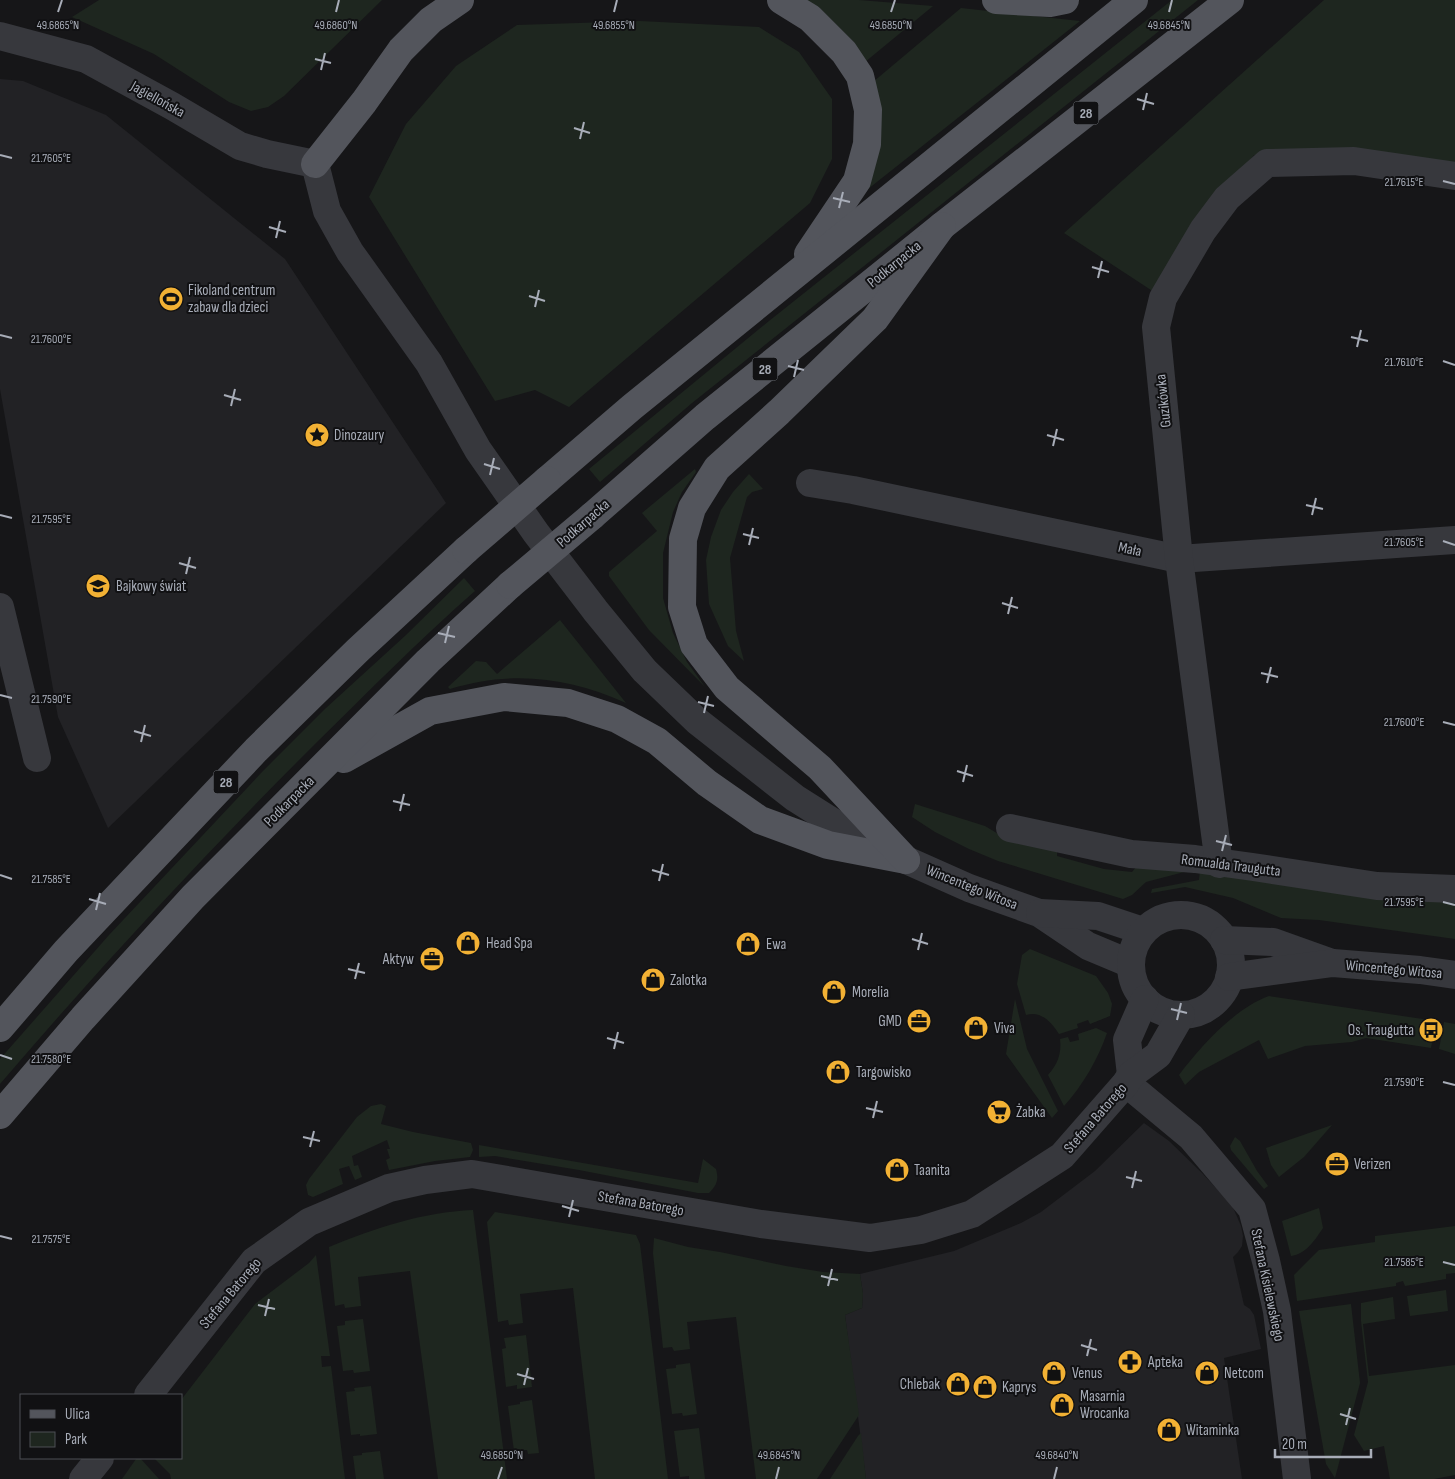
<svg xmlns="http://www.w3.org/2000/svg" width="1455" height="1479" viewBox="0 0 1455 1479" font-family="'Sofia Sans Condensed',sans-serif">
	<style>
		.built { fill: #222225 }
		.green { fill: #1e261f }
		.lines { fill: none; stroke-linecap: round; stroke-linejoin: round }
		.minor { stroke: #37383d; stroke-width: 28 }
		.major { stroke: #53555c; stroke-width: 28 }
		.major-bridge { stroke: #53555c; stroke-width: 28 }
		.ticks { fill: none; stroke: #a8adb8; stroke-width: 2 }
		.labels { text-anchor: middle; stroke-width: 4; stroke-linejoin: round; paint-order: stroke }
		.shield { fill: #111113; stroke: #7b7e86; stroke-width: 1 }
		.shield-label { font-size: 14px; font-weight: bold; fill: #a8adb8 }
		.street-label { font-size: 15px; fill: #a8adb8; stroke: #111113 }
		.poi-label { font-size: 15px; fill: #a8adb8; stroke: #111113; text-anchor: start }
		.ticks-label { font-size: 12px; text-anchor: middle; fill: #a8adb8; stroke: #111113; stroke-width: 4; stroke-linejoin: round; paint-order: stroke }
	</style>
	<rect width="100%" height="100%" fill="#161618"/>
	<!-- built -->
	<g class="built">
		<path d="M0 79 23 81 106 115 285 259 446 503 108 828 58 717 0 389Z"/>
		<path d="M1144 1123 1169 1141 1202 1173 1232 1205 1241 1226 1243 1236 1242 1246 1238 1252 1233 1257 1244 1305 1250 1309 1254 1315 1261 1349 1224 1358 1242 1479H866L845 1315 862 1308 863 1294 860 1274 954 1251 1021 1223 1041 1212 1095 1171Z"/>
	</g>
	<!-- green -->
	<g class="green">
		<path d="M99 0H382L284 96 268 107 251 111 229 102 154 54 72 17Z"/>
		<path d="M801 0H859L933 6 865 62Z"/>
		<path d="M1172 0H1198L692 403 600 482 589 469 769 321Z"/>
		<path d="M1324 0H1455V168L1340 152 1254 155 1154 292 1064 233Z"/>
		<path d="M961 8 1080 21 863 193 873 82Z"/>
		<path d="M640 21 759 27 799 52 832 99V159L810 203 569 407 535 390 495 401 369 197 406 124 456 66 517 25Z"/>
		<path d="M695 469 696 472 682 492 673 512 663 553V598L673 633 687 662 705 687 649 630 609 576V572L657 531 642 513Z"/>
		<path d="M749 474 763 489 752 492 747 497 730 558 736 631 744 661 728 646 709 604 706 560 711 537 721 510 733 492Z"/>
		<path d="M464 578 475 591C419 640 367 693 314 745 205 854 100 967 0 1084V1059L109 935 262 772 326 708 406 635Z"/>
		<path d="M560 620 626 703C570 677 510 670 450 689L448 687 476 661 486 662 497 674Z"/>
		<path d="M915 804 985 826 1000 835 1057 852V856L1104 869 1132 872 1138 865 1188 871 1146 882 1132 895 1123 899 998 861 969 849 935 832 912 817Z"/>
		<path d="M1200 870 1455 896V939L1319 920 1281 918 1233 898 1185 887 1151 893 1152 889 1199 880Z"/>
		<path d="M1030 949 1096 976 1108 993 1112 1004 1110 1016 1090 1024 1088 1020 1077 1024 1078 1028 1059 1034C1052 1023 1041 1010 1026 1015L1017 984 1022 955Z"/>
		<path d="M1269 996 1436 1021 1431 1048 1366 1038 1352 1042 1305 1046 1268 1059 1259 1040 1199 1072 1185 1085 1179 1075C1200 1047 1235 1008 1269 996Z"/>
		<path d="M1015 999 1027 1049 1058 1111 1052 1118 1006 1054Z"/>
		<path d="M1444 1022 1455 1024V1054L1439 1049Z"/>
		<path d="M1096 1028 1107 1033C1098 1059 1083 1085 1064 1106L1048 1075C1057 1065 1062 1054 1060 1039L1068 1037 1070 1042 1079 1040 1078 1034Z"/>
		<path d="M381 1104 386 1106 381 1124 413 1132 471 1143 473 1150 470 1157 435 1161 389 1170 386 1160 390 1158 387 1149H390L387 1140 352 1156 354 1166 358 1165 362 1177 355 1180 349 1166 339 1169 343 1184 313 1197 308 1195 306 1185 309 1179 357 1117 371 1106Z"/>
		<path d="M1332 1125 1304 1157 1279 1177 1271 1165 1266 1148Z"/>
		<path d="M1235 1137 1240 1141 1257 1171 1268 1186 1264 1189 1231 1150 1230 1146Z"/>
		<path d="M479 1145 698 1183 703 1159 716 1169C719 1180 717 1185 709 1193H698L579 1170 495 1156 479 1157Z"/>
		<path d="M1319 1208 1323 1228C1315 1240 1306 1254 1291 1256L1282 1221Z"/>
		<path d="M473 1210 507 1479H438L410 1271 358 1277 361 1306 345 1308 344 1304 335 1306 329 1247C375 1228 423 1212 473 1210Z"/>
		<path d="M495 1212 636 1235 640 1244 668 1479H595L573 1288 520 1294 523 1323 509 1325 508 1320 498 1322 487 1222Z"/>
		<path d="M1455 1226V1273L1446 1274V1279L1405 1286 1403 1281 1396 1283V1286L1297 1301 1294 1275 1319 1250 1375 1242V1236Z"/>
		<path d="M654 1238 688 1247 720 1252 786 1266 823 1272 860 1274 863 1294 862 1308 845 1315 859 1415 817 1479H756L736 1317 687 1322 690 1349 674 1351 672 1347 663 1348 653 1253Z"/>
		<path d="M316 1255 330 1356H321L322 1367 331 1366 345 1479H171L170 1474 154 1458H181V1400L255 1304 309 1263Z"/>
		<path d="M1446 1290 1448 1311 1410 1316 1407 1296Z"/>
		<path d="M1393 1297 1395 1319 1363 1324 1369 1376 1455 1365V1475L1434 1479H1390L1384 1446 1364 1451 1354 1435 1368 1382 1361 1321V1303Z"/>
		<path d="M1351 1304 1360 1383 1335 1478 1326 1464 1299 1311Z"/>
		<path d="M363 1319 370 1371 354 1373 353 1370 343 1371 337 1326 345 1325V1321Z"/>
		<path d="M526 1335 532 1387 517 1389V1385L506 1387 502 1349 506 1348 504 1338Z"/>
		<path d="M690 1363 697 1414 683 1416 682 1413 672 1414 666 1369 676 1368V1365Z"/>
		<path d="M371 1386 377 1434 360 1436V1434L351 1435 346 1392 355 1391 354 1388Z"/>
		<path d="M532 1400 539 1453 528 1454 527 1450 514 1451 508 1406 520 1404V1402Z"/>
		<path d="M699 1428 705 1479H689V1476L680 1477 674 1431Z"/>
		<path d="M861 1433 866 1479H830L858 1436Z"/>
		<path d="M380 1451 384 1479H356L353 1456 362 1455V1453Z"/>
		<path d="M139 1458H140L159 1479H122L136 1459Z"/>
	</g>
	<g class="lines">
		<!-- minor -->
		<g class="minor">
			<path d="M0 36 86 59 172 106 240 146 267 154 315 164 327 211 350 252 429 363 478 450 536 533 595 610 645 671 697 721 795 798 844 829 906 860 969 888 1039 913 1088 946 1131 964"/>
			<path d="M810 483 853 490 1179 559 1455 540"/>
			<path d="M0 607 37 758"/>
			<path d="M1010 828 1131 854 1195 859 1253 867 1377 886 1455 889"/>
			<path d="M1219 864 1179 559 1156 327 1163 298 1203 230 1227 198 1267 163 1354 161 1455 176"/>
			<path d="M1040 913 1098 916 1143 931"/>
			<circle cx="1181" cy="965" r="50"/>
			<path d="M1224 940 1273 942 1329 962"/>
			<path d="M1229 977 1333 963 1420 970 1455 975"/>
			<path d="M1131 1075 1127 1040 1145 999"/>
			<path d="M1126 1083 1191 1137 1252 1209 1266 1261 1277 1311 1297 1479"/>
			<path d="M148 1395 254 1261 309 1222 389 1188 425 1180 472 1174 761 1224 870 1238 921 1230 972 1214 1062 1156 1126 1083 1131 1075 1158 1055 1181 1015"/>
			<path d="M83 1479 100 1458"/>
		</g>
		<!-- major -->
		<g class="major">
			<path d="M781 0 810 18 844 52 860 76 868 110 867 144 857 181 808 254"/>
			<path d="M996 0 1050 3 1065 0"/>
			<path d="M315 164 364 102 401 50 431 20 460 0"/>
			<path d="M547 480 632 407 1134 0"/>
			<path d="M592 516 705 417 942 226 1230 0"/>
			<path d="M344 759 430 711 504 697 568 703 617 719 657 741 707 783 760 820 828 845 906 860"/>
			<path d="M906 860 820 768 727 688 694 645 682 607 683 539 692 508 717 468 779 412 875 319 942 226"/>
			<path d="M0 1028 66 951 256 750 358 650 466 550"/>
			<path d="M0 1115 83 1018 193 897 428 661 510 585"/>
		</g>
		<!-- major-bridge -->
		<g class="major-bridge">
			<path d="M466 550 547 480"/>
			<path d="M510 585 592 516"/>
		</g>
	</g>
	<!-- ticks -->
	<path class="ticks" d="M58 12 62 0M336 12 339 0M614 12 617 0M891 12 895 0M1169 12 1172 0M315 59 331 63M321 70 325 53M1137 99 1154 104M1143 110 1147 93M574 128 590 133M580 139 584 122M0 155 12 158M1443 181 1455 184M833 198 850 202M839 208 843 192M269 227 286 232M276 238 280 221M1092 267 1109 272M1098 278 1102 261M529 296 545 301M535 307 539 290M0 335 12 338M1351 337 1368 341M1357 347 1361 330M1443 361 1455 365M788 366 804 370M794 377 798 360M224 395 241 400M231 406 235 389M1047 435 1064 440M1053 446 1057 429M484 464 500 469M490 475 494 458M1306 505 1323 509M0 515 12 518M1312 515 1316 498M743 534 759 538M1443 541 1455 545M749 545 753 528M179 563 196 568M186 574 190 557M1002 603 1018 608M1008 614 1012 597M438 633 455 637M445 643 449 626M1261 673 1278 677M1267 683 1271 667M0 695 12 698M698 702 714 706M704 713 708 696M1443 722 1455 725M134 731 151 736M141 742 145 725M957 771 973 776M963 782 967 765M393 801 410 805M400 811 404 794M1216 841 1232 845M1222 851 1226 835M652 870 669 875M0 875 12 879M659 881 663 864M89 899 106 904M1443 902 1455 905M96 910 100 893M912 939 928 944M918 950 922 933M348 969 365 973M355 979 359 963M1171 1009 1187 1013M1177 1020 1181 1003M607 1038 624 1043M614 1049 618 1032M0 1055 12 1059M1443 1082 1455 1085M866 1108 883 1112M873 1118 877 1101M303 1137 320 1141M310 1147 314 1131M1126 1177 1142 1181M1132 1188 1136 1171M562 1206 579 1211M569 1217 573 1200M0 1236 12 1239M1443 1262 1455 1265M821 1276 838 1280M828 1286 832 1269M258 1305 275 1309M265 1316 269 1299M1081 1345 1097 1350M1087 1356 1091 1339M517 1374 534 1379M524 1385 528 1368M1340 1414 1356 1419M1346 1425 1350 1408M498 1479 502 1467M776 1479 779 1467M1054 1479 1057 1467"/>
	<!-- icons -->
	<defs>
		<symbol id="stadium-disc" viewBox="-11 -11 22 22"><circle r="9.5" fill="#f2b134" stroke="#111113"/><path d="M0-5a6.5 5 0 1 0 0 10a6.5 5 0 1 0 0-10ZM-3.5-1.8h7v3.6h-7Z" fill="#111"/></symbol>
		<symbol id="sight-disc" viewBox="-11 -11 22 22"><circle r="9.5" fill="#f2b134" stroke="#111113"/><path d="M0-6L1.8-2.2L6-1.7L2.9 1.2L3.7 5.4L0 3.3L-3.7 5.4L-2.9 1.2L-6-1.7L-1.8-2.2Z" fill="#111"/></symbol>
		<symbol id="school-disc" viewBox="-11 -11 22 22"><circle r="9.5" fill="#f2b134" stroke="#111113"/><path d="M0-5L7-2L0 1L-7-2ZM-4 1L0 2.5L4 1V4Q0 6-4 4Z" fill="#111"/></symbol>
		<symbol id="shop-disc" viewBox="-11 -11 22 22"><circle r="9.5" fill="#f2b134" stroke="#111113"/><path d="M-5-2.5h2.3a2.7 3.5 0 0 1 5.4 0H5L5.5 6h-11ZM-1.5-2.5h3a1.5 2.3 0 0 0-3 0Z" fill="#111"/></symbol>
		<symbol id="office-disc" viewBox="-11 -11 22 22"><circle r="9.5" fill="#f2b134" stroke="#111113"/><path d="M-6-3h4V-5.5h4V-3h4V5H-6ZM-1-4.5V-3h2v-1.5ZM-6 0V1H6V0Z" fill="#111"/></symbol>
		<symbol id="bus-disc" viewBox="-11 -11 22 22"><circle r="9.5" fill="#f2b134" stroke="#111113"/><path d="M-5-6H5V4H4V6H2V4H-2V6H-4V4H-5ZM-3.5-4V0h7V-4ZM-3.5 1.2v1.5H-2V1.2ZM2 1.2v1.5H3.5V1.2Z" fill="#111"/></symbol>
		<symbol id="supermarket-disc" viewBox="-11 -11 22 22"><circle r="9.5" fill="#f2b134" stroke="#111113"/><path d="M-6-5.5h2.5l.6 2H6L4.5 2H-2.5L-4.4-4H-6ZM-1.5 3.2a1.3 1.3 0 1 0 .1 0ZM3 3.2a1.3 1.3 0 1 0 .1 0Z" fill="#111"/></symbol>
		<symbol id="pharmacy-disc" viewBox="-11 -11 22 22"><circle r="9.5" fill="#f2b134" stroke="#111113"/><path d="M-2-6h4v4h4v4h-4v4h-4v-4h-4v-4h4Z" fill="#111"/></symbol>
	</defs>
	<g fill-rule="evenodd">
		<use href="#stadium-disc" x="157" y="285" width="28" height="28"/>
		<use href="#sight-disc" x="303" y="421" width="28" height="28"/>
		<use href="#school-disc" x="84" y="572" width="28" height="28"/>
		<use href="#shop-disc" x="454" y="929" width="28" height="28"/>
		<use href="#shop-disc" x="734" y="930" width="28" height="28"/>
		<use href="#office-disc" x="418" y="945" width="28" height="28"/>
		<use href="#shop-disc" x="639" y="966" width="28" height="28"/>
		<use href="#shop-disc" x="820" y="978" width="28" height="28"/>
		<use href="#office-disc" x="905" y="1007" width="28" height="28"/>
		<use href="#shop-disc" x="962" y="1014" width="28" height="28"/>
		<use href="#bus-disc" x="1417" y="1016" width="28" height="28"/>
		<use href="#shop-disc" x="824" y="1058" width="28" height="28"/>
		<use href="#supermarket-disc" x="985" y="1098" width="28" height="28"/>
		<use href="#office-disc" x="1323" y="1150" width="28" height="28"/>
		<use href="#shop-disc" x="883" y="1156" width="28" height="28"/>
		<use href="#pharmacy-disc" x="1116" y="1348" width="28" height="28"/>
		<use href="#shop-disc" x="1040" y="1359" width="28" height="28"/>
		<use href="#shop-disc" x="1193" y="1359" width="28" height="28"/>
		<use href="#shop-disc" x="944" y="1370" width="28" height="28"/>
		<use href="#shop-disc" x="971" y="1373" width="28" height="28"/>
		<use href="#shop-disc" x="1048" y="1391" width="28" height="28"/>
		<use href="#shop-disc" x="1155" y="1416" width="28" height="28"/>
	</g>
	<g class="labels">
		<!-- shield labels -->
		<g class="shield">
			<rect x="1073.5" y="101.5" width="25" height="23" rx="4"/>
			<rect x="752.5" y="357.5" width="25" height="23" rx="4"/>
			<rect x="213.5" y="770.5" width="25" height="23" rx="4"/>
		</g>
		<g class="shield-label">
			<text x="1086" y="118">28</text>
			<text x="765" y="374">28</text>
			<text x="226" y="787">28</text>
		</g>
		<!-- street labels -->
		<g class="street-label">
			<text transform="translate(158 99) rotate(29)" y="5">Jagiellońska</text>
			<text transform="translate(894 264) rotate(-39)" y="5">Podkarpacka</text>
			<text transform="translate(1163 401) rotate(-96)" y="5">Guzikówka</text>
			<text transform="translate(583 523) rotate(-41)" y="5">Podkarpacka</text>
			<text transform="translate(1130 549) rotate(12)" y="5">Mała</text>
			<text transform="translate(289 801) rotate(-45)" y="5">Podkarpacka</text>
			<text transform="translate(1231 865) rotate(7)" y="5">Romualda Traugutta</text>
			<text transform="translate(972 887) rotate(22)" y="5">Wincentego Witosa</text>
			<text transform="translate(1394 969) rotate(5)" y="5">Wincentego Witosa</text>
			<text transform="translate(1095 1118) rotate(-49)" y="5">Stefana Batorego</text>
			<text transform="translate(641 1203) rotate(10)" y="5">Stefana Batorego</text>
			<text transform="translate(1268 1285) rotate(78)" y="5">Stefana Kisielewskiego</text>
			<text transform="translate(230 1293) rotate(-50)" y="5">Stefana Batorego</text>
		</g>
		<!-- poi labels -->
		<g class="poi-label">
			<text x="188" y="295">Fikoland centrum<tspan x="188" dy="17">zabaw dla dzieci</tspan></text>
			<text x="334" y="440">Dinozaury</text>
			<text x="116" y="591">Bajkowy świat</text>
			<text x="486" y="948">Head Spa</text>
			<text x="766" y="949">Ewa</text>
			<text x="414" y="964" text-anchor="end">Aktyw</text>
			<text x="670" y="985">Zalotka</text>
			<text x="852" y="997">Morelia</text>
			<text x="902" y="1026" text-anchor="end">GMD</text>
			<text x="994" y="1033">Viva</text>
			<text x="1414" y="1035" text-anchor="end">Os. Traugutta</text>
			<text x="856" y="1077">Targowisko</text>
			<text x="1016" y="1117">Żabka</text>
			<text x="1354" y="1169">Verizen</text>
			<text x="914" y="1175">Taanita</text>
			<text x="1148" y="1367">Apteka</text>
			<text x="1072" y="1378">Venus</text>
			<text x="1224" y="1378">Netcom</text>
			<text x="940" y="1389" text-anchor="end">Chlebak</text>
			<text x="1002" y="1392">Kaprys</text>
			<text x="1080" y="1401">Masarnia<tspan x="1080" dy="17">Wrocanka</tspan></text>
			<text x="1186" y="1435">Witaminka</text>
		</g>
	</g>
	<g class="ticks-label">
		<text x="58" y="29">49.6865°N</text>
		<text x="336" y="29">49.6860°N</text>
		<text x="614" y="29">49.6855°N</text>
		<text x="891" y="29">49.6850°N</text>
		<text x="1169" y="29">49.6845°N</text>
		<text x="51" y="162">21.7605°E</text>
		<text x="1404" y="186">21.7615°E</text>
		<text x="51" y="343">21.7600°E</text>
		<text x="1404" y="366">21.7610°E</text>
		<text x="51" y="523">21.7595°E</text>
		<text x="1404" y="546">21.7605°E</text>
		<text x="51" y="703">21.7590°E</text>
		<text x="1404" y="726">21.7600°E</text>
		<text x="51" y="883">21.7585°E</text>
		<text x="1404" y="906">21.7595°E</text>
		<text x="51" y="1063">21.7580°E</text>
		<text x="1404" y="1086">21.7590°E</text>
		<text x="51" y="1243">21.7575°E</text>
		<text x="1404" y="1266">21.7585°E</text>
		<text x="502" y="1459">49.6850°N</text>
		<text x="779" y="1459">49.6845°N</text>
		<text x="1057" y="1459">49.6840°N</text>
	</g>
	<!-- legend -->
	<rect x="20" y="1394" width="162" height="65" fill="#111113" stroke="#4d4f55"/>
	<rect x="30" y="1410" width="25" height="8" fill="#53555c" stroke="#4d4f55"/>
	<text x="65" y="1419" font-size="15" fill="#a8adb8">Ulica</text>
	<rect x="30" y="1432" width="25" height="15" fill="#1e261f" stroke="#4d4f55"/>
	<text x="65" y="1444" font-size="15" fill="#a8adb8">Park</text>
	<!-- scale -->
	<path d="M1275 1449v8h96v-8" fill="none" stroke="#a8adb8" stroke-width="2.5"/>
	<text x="1282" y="1449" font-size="15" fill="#a8adb8" stroke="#111113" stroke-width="4" paint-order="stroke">20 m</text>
</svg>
